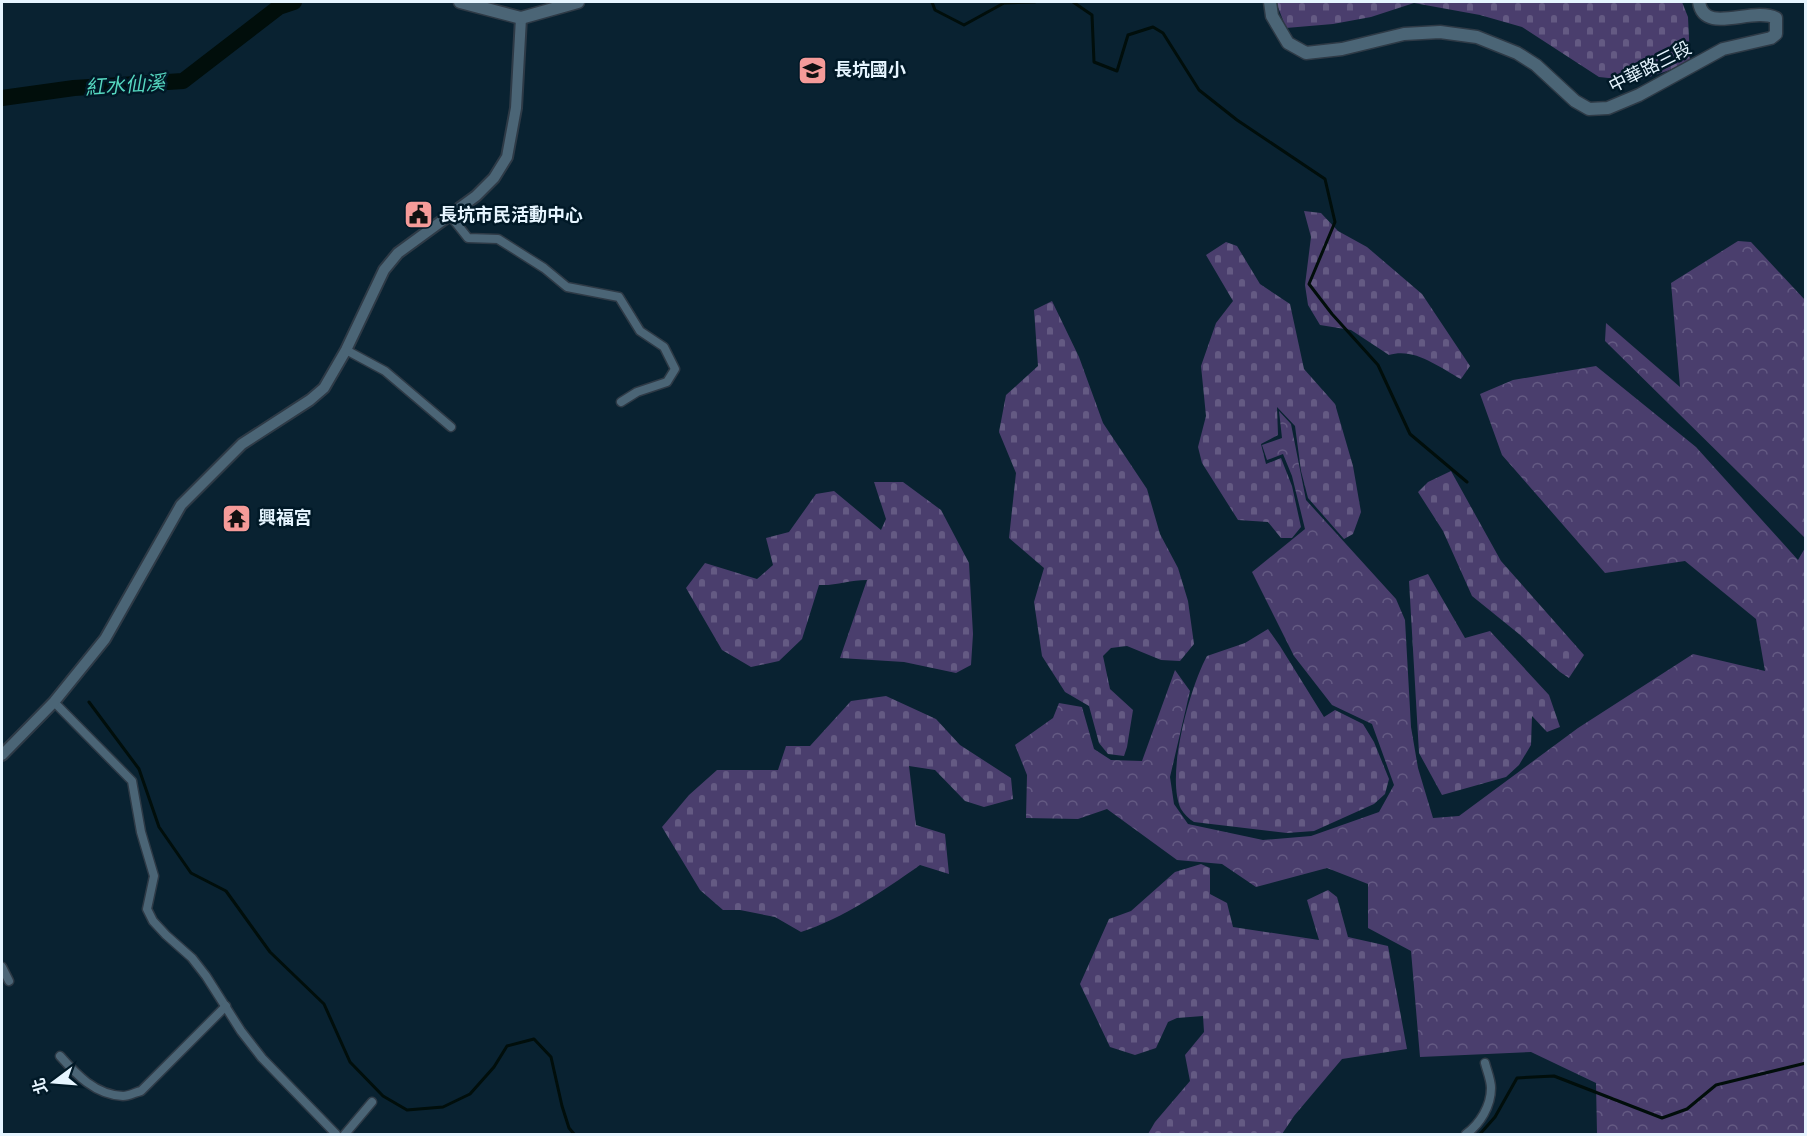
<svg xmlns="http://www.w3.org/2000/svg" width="1807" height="1136" viewBox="0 0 1807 1136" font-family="Helvetica,'Noto Sans TC',sans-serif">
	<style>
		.forest { fill: url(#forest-crowns) }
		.cemetery { fill: url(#cemetery-stones) }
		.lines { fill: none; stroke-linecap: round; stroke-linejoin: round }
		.stream { stroke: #010e0b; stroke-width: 3 }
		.river { stroke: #010e0b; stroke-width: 16 }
		.minor-casing { stroke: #2e3a46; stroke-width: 11 }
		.tertiary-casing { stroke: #2e3a46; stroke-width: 14 }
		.secondary-casing { stroke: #2e3a46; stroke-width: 15 }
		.minor { stroke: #4b6576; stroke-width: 8 }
		.tertiary { stroke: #4b6576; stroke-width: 10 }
		.secondary { stroke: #4b6576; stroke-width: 12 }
		.labels { text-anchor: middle; stroke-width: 5; stroke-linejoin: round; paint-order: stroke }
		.street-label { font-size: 18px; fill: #e6f5ff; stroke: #011927 }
		.poi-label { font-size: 18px; font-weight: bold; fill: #e6f5ff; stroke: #011927; text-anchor: start }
		.water-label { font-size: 20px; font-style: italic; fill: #55d7bf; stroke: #011927 }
	</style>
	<defs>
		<pattern id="forest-crowns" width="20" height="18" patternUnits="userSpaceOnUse" patternTransform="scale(1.5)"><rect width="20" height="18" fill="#4a3e6d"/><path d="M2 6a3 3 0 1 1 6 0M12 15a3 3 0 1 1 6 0" fill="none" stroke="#645a83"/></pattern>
		<pattern id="cemetery-stones" width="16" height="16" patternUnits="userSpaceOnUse" patternTransform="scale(1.5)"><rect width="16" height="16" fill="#4a3e6d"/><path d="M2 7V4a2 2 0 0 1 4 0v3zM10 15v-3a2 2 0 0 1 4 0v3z" fill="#645a83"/></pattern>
	</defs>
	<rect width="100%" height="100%" fill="#092231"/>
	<!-- forest -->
	<g class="forest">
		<path d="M1738 241 1751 242 1805 300V538L1605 341 1606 323 1680 387 1671 283Z"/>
		<path d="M1596 366 1696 447 1798 560 1805 548V1134H1597L1596 1083 1531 1052 1420 1057 1411 951 1368 928V884L1327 868 1256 887 1222 864 1177 860 1107 809 1078 819 1026 818 1027 775 1015 745 1053 718 1059 703 1082 707 1094 749 1111 760 1142 761 1175 670 1190 691 1170 777 1174 804 1188 824 1263 840 1311 836 1379 812 1394 785 1372 724 1332 705 1294 656 1252 572 1305 529 1292 476 1283 454 1267 460 1262 445 1282 438 1279 411 1291 424 1306 500 1396 599 1405 620 1411 727 1418 768 1433 818 1459 816 1578 728 1693 654 1765 671 1756 619 1685 561 1605 573 1502 455 1480 394 1513 380Z"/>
	</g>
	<!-- cemetery -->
	<g class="cemetery">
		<path d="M1276 2H1682L1688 17 1690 60 1670 70 1637 81 1599 77 1522 27 1480 15 1414 3 1371 17 1333 24 1286 28Z"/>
		<path d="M1304 211 1321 213 1338 231 1367 247 1422 294 1470 366 1461 379C1439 367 1414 347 1389 355L1351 330 1320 325 1308 305 1305 285 1311 237Z"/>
		<path d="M1226 242 1237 246 1260 284 1290 304 1304 369 1335 404 1353 466 1361 512 1353 534 1344 539 1308 498 1301 471 1295 426 1277 407 1278 435 1261 444 1266 464 1281 458 1292 486 1301 527 1292 538H1281L1268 522 1238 520 1202 463 1198 447 1206 416 1201 366 1216 323 1233 301 1206 255Z"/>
		<path d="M1052 301 1079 357 1103 423 1147 489 1160 534 1178 568 1188 601 1194 644 1180 661 1161 660 1127 646 1111 648 1103 656 1110 689 1133 710 1127 747 1124 756 1108 754 1099 743 1089 706 1065 692 1042 656 1034 602 1044 568 1009 538 1016 473 999 432 1006 395 1038 366 1034 310Z"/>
		<path d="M1451 471 1501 561 1584 655 1569 678 1560 672 1519 634 1472 596 1443 531 1418 492 1428 482Z"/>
		<path d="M874 482H903L941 510 969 563 973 634 971 665 956 673 904 662 840 658 867 580C850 580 835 586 819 585L802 639 779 661 751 667 722 650 686 588 705 563 757 579 773 565 766 538 789 532 816 494 834 491 881 530 886 519Z"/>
		<path d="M1428 574 1465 638 1490 631 1549 695 1560 727 1547 732 1532 716 1531 745 1519 765 1506 777 1442 795 1419 753 1409 581Z"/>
		<path d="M1268 629 1280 646 1324 717 1335 710 1363 724 1374 742 1389 779 1385 794 1374 804 1314 831 1287 833 1194 822C1189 819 1184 814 1181 809 1165 776 1190 687 1207 656L1245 643Z"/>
		<path d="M886 696 936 719 960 745 1011 778 1013 799 984 807 965 801 935 770 909 766 916 825 945 834 949 874 920 865C883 891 844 918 801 932L775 917 740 910H723L700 890 662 827 689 795 717 770H778L786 746H810L851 701Z"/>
		<path d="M1201 864 1210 868V894L1227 903 1233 927 1319 940 1307 900 1328 890 1337 897 1348 937 1388 946 1407 1049 1342 1059 1294 1116 1282 1134H1148L1155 1122 1190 1081 1185 1055 1204 1032 1203 1016 1177 1018 1168 1022 1156 1048 1135 1055 1110 1047 1080 984 1109 919 1131 911 1175 872Z"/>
	</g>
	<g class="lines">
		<!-- stream -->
		<g class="stream">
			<path d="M932 2 935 10 964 25 1004 3 1035 2"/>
			<path d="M1073 2 1092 15 1094 62 1117 71 1128 35 1153 27 1163 33 1199 90 1237 120 1325 179 1335 222 1309 284 1332 314 1378 365 1410 434 1467 482"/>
			<path d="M89 702 139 769 159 827 191 873 226 891 270 952 324 1004 350 1062 383 1096 407 1110 443 1107 470 1094 494 1067 507 1046 534 1039 551 1057 562 1106 569 1128 574 1134"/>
			<path d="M1480 1134 1495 1117 1517 1078 1554 1076 1662 1118 1687 1109 1716 1085 1806 1063"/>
		</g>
		<!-- river -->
		<path class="river" d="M2 98 74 88 183 81 279 7 294 2"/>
		<defs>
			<g id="minor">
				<path d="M449 214 468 238 498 239 544 268 567 287 619 297 640 331 664 347 675 369 667 382 637 392 621 402"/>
				<path d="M346 350 385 371 451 427"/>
				<path d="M54 702 132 781 141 832 154 876 147 909 153 921 166 935 192 958 206 976 241 1031 262 1058 336 1134"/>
				<path d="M2 967 9 981"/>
				<path d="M60 1056C76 1074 95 1095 123 1096 129 1096 136 1092 141 1091L226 1006"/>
				<path d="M345 1134 372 1102"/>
				<path d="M1466 1134C1480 1124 1491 1106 1491 1088 1491 1080 1487 1071 1485 1063"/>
			</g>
			<path id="tertiary" d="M2 755 54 702 105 639 181 505 242 444 310 400 324 388 346 350 384 270 398 253 476 196 494 178 507 157 516 108 521 18"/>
			<g id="secondary">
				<path d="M460 2 521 18 578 2"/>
				<path d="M1270 2 1272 16 1288 43 1306 53 1342 49 1404 34 1440 32 1477 37 1517 53 1536 65 1575 101 1589 109 1608 108 1639 95 1723 49 1771 38 1776 34V18C1752 6 1704 36 1699 2"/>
			</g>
		</defs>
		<!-- minor casing -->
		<use href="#minor" class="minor-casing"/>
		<!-- tertiary casing -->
		<use href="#tertiary" class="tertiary-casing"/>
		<!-- secondary casing -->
		<use href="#secondary" class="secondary-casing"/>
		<!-- minor -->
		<use href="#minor" class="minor"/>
		<!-- tertiary -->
		<use href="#tertiary" class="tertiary"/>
		<!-- secondary -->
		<use href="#secondary" class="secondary"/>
	</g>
	<!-- icons -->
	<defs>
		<symbol id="school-square" viewBox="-11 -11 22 22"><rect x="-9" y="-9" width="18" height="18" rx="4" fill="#f59b99" stroke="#011927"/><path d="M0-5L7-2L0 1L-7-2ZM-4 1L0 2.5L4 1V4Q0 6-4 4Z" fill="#111"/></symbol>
		<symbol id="civic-square" viewBox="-11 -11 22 22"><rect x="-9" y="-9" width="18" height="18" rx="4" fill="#f59b99" stroke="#011927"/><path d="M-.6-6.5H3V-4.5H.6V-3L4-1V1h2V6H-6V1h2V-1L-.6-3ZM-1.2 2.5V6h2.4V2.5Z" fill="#111"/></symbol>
		<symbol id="temple-square" viewBox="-11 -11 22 22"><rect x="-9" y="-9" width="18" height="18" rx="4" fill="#f59b99" stroke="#011927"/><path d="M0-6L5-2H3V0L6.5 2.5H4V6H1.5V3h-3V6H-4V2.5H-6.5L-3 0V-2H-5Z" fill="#111"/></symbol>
	</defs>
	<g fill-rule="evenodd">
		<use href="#school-square" x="796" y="54" width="33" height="33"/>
		<use href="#civic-square" x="402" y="198" width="33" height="33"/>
		<use href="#temple-square" x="220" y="502" width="33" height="33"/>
	</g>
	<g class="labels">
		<!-- street labels -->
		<g class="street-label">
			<text transform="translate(1650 67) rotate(-27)" y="6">中華路三段</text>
		</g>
		<!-- poi labels -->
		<g class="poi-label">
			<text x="834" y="76">長坑國小</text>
			<text x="439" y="221">長坑市民活動中心</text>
			<text x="258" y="524">興福宮</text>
		</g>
		<!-- water labels -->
		<g class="water-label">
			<text transform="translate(125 85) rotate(-4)" y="7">紅水仙溪</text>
		</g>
	</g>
	<!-- border -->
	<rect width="1807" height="1136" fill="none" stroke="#e6f5ff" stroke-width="6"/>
	<!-- north arrow -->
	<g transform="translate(54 1082) rotate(254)" stroke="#011927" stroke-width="4.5" paint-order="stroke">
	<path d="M0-4.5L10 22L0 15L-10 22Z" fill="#e6f5ff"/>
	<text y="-9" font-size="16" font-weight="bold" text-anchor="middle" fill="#e6f5ff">北</text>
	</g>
</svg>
